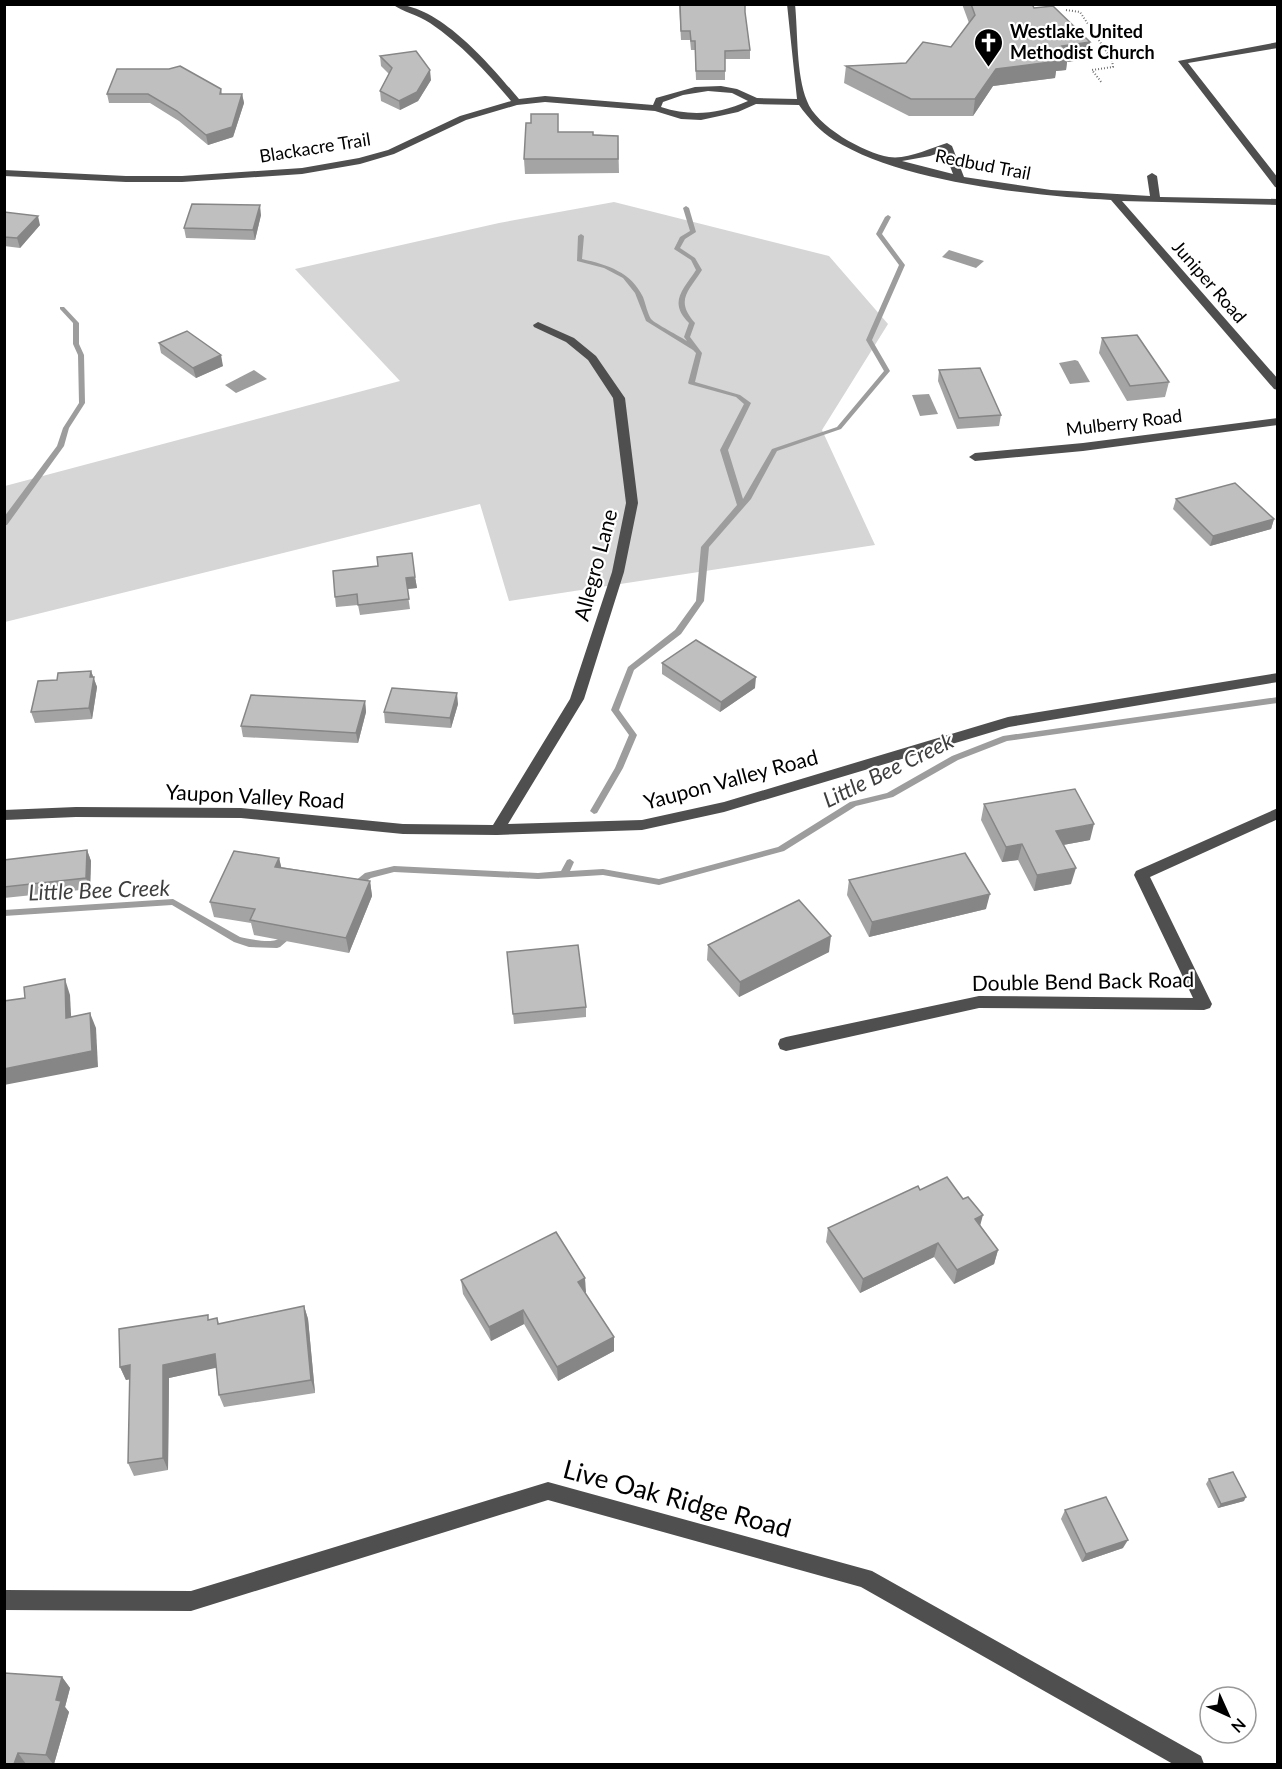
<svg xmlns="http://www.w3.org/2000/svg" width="1282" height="1769" viewBox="0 0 1282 1769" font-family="Lato,sans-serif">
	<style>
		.green { fill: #d6d6d6 }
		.water { fill: #9d9d9d }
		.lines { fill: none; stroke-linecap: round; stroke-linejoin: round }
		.stream { fill: #9d9d9d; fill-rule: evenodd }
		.path { stroke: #717171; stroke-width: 2; stroke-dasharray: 1 2; stroke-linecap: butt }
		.minor { fill: #4f4f4f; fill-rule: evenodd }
		.wall { fill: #a4a4a4 }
		.shaded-wall { fill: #868686 }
		.building { fill: #bfbfbf; stroke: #868686; stroke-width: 1.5 }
		.labels { text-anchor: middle; stroke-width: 4.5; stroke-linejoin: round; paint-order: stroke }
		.far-poi-label { font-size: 18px; font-weight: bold; fill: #000; stroke: #fff; text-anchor: start }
		.far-street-label { font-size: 18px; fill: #000; stroke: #fff }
		.street-label { font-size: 21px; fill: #000; stroke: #fff }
		.water-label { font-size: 22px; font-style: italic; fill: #3e3e3e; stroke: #fff }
		.near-street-label { font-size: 26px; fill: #000; stroke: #fff }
	</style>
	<rect width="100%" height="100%" fill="#fff"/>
	<!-- green -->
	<path class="green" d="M614 202 829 256 888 324 822 430 875 545 509 601 480 504 5 622V486L400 381 295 269 499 223Z"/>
	<!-- water -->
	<g class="water">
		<path d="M949 250 984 261 976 268 942 257Z"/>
		<path d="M1075 360 1078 361 1090 382 1070 384 1059 363Z"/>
		<path d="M254 370 267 379 236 393 225 385Z"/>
		<path d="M929 394 938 414 920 416 912 395Z"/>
	</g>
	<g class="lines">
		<!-- stream -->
		<g class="stream">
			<path d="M686 206 689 208 696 232 685 239 680 248 695 258 702 270C688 292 675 300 695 323L690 337 702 353 695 382 740 395 751 403 728 450 743 499 772 449 837 427 884 371 866 340 899 265 876 234 885 217 888 215 891 217 882 234 905 265 872 340 890 371 841 429 777 451 751 499 709 547 704 601 681 634 634 670 619 710 637 735 623 768 597 813 594 814 590 811 615 768 629 735 611 710 628 667 675 630 696 601 701 547 737 505 720 450 744 404 736 397 689 384 688 383 696 353 693 350 646 321 635 293 623 278 604 268 577 261 578 236 581 234 584 236 582 259C608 265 631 272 643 297 645 302 648 315 651 319 654 323 681 337 687 341L684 337 689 323C668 302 683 290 696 270L691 260 674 249 680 237 690 231 683 208Z"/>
			<path d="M60 307H64L79 323V344L84 355 85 403 69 428 64 446 7 525H4V517L57 446 63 428 79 403 78 355 73 344V323L60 309Z"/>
			<path d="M1278 697V703L1007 741 958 760 893 797 856 806 784 851 659 885 603 875 538 879 394 872 371 878 354 889 349 886 365 873 394 866 538 873 561 871 567 860 570 859 574 862 570 871 603 869 659 879 778 847 850 802 887 793 952 756 1003 736Z"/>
			<path d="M173 899 240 937C248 939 268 943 276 940 284 937 283 930 293 932L295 934 280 947 277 948 249 947 234 942 172 905 4 916V910Z"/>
		</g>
		<!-- path -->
		<path class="path" d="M1066 10 1080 12 1112 60 1113 67 1092 70 1102 83"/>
		<!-- minor -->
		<g class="minor">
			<path d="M392 4C440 4 490 65 519 99L545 96 653 105 656 98 695 87 721 86 737 89 757 98 797 99 787 4H795C798 33 796 74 807 101 816 126 864 153 889 157 907 160 930 148 947 143L952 146 964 177 1051 190 1150 196 1147 176 1152 173 1157 176 1160 197 1278 199V205L1122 201 1278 379V390L1274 389 1111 200C1033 196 901 182 834 140 820 131 809 119 799 105L756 104 738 112 701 120 681 119 655 111 545 102 517 105 466 120 394 154 360 164 302 174 182 182H126L4 176V170L126 176H182L302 168 359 158 388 150 460 116 511 101C487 72 461 44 430 23 418 15 403 12 392 4ZM708 91 732 93 748 101C718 114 692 117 661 107L663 102 683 95ZM944 151 953 174 902 161 930 156Z"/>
			<path d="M1278 42V48L1188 63 1278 178V188L1275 187 1178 61Z"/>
			<path d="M538 322 574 338 596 356 625 398 638 503 624 572 584 699 508 824 642 820 724 802 1008 717 1278 673V682L1009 727 724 812 642 830 497 835 403 834 241 818 76 817 4 820V810L76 807 241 808 403 824 493 825 570 699 612 572 626 503 613 398 588 360 566 342 534 327 533 325Z"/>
			<path d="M1278 418V425L1083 451 975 461 969 457 975 453 1083 443Z"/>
			<path d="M1278 808V819L1150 877 1212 1004 1210 1008 1204 1010 979 1008 786 1051 780 1049 778 1044 780 1039 786 1037 979 996 1193 998 1134 875 1136 871Z"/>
			<path d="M548 1482 872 1571 1201 1756 1204 1764H1173L861 1587 548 1500 191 1611 4 1610V1590L191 1591Z"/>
		</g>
	</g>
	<!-- wall -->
	<g class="wall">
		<path d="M679 4H745V12L750 50V59H725V80H696L695 50H691L690 40H681Z"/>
		<path d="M962 4H1032L1034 8 1090 42 1087 59 1067 62 1066 70 1056 71 1055 78 993 86 973 116H909L844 83 846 66 906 63 951 47 969 23Z"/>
		<path d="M380 56 431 80 418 101 400 110 381 101 380 91 389 74 381 66Z"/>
		<path d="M221 89 222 94H242L244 103 233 137 208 145 179 121 150 103H109L107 94Z"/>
		<path d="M559 132 618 136 619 173 525 174 524 159Z"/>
		<path d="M4 212 40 225 20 248 4 246Z"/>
		<path d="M261 215 255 240 186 238 184 228Z"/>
		<path d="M1102 338 1169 382 1165 397 1127 401 1099 353Z"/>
		<path d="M159 343 223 366 196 378 161 353Z"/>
		<path d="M939 370 1001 415 999 426 957 429 938 381Z"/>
		<path d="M1176 499 1274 519 1271 529 1210 546 1173 509Z"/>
		<path d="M415 577 417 588 407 589 410 609 360 615 358 605 336 607 335 597Z"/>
		<path d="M662 663 755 688 720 712 662 674Z"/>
		<path d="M91 671 97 687 92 719 35 723 31 712 57 680Z"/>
		<path d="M365 701 366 712 358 743 243 737 241 726Z"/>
		<path d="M458 704 451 728 385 723 384 712Z"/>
		<path d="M984 804 1090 840 1063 845 1071 884 1034 891 1018 860 1002 862 981 820Z"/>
		<path d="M87 850 91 861 90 889 4 898V860Z"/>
		<path d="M279 858 281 867 370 881 372 896 349 953 254 935 251 923 214 917 210 902Z"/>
		<path d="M849 880 986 909 869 937 847 895Z"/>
		<path d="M708 945 829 952 739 997 707 960Z"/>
		<path d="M507 952 586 1007V1017L514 1024Z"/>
		<path d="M920 1190 980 1225 998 1250 994 1264 954 1284 934 1257 860 1293 826 1242 828 1228Z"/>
		<path d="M461 1280 586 1292 585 1293 614 1351 558 1381 524 1324 491 1341 463 1294Z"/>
		<path d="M304 1306 308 1319 315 1393 224 1407 219 1395 216 1367 169 1378 168 1470 134 1476 128 1463 130 1379 126 1380 120 1367 210 1320 217 1318 219 1324Z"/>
		<path d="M1209 1479 1244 1501 1218 1508 1206 1484Z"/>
		<path d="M1065 1510 1123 1548 1082 1562 1061 1519Z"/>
		<path d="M62 1677 70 1688 65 1707 69 1712 54 1764H4Z"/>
	</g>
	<!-- shaded-wall -->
	<g class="shaded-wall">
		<path d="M1090 42 1087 59 1067 62 1066 70 1056 71 1055 78 993 86 973 116 975 99 996 69 1052 55 1062 46Z"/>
		<path d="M430 70 431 80 418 101 400 110 399 101Z"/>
		<path d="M242 94 244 103 233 137 208 145 206 135Z"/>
		<path d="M260 205 261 215 255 240 253 230Z"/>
		<path d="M38 216 40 225 20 248 17 238Z"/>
		<path d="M221 355 223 366 196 378 193 368Z"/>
		<path d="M1274 519 1271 529 1210 546 1213 536Z"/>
		<path d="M415 577 417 588 407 589 406 578Z"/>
		<path d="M91 671 97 687 92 719 89 708Z"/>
		<path d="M756 677 755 688 720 712 721 702Z"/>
		<path d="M457 693 458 704 451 728 450 718Z"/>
		<path d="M365 701 366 712 358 743 356 733Z"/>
		<path d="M1094 824 1090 840 1052 847 1056 831Z"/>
		<path d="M1022 844 1018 860 1002 862 1006 847Z"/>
		<path d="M87 850 91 861 90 889 86 878Z"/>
		<path d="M279 858 283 874 275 867Z"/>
		<path d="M1076 868 1071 884 1034 891 1037 875Z"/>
		<path d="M370 881 372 896 349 953 346 938Z"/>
		<path d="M990 894 986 909 869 937 872 922Z"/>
		<path d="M831 936 829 952 739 997 740 982Z"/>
		<path d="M65 979 70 995 72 1033 66 1018Z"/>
		<path d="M90 1013 96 1028 98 1067 4 1085V1069Z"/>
		<path d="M983 1215 979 1230 975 1219Z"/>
		<path d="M938 1243 934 1257 860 1293 863 1279Z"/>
		<path d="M998 1250 994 1264 954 1284 957 1270Z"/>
		<path d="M585 1278 586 1292 579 1296 578 1282Z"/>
		<path d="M304 1306 308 1319 315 1393 311 1380Z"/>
		<path d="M523 1310 524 1324 491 1341 489 1327Z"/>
		<path d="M614 1337V1351L558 1381 557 1367Z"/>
		<path d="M215 1354 220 1367 169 1378 168 1470 163 1458V1365Z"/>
		<path d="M130 1365 136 1378 126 1380 120 1367Z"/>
		<path d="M1246 1497 1244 1501 1218 1508 1221 1504Z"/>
		<path d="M1128 1540 1123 1548 1082 1562 1086 1554Z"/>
		<path d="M62 1677 70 1688 65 1707 69 1712 54 1764H53L46 1755 56 1700Z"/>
		<path d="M18 1753 26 1764H14Z"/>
	</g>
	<!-- building -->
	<g class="building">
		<path d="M680 4H745V12L750 50 725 51V71H696L695 41H691L690 31H681Z"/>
		<path d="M971 4H1032L1034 8 1053 6 1090 42 1062 46 1069 53 1052 55 1058 61 996 69 975 99H911L846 66 906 63 923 42 951 47 975 15Z"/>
		<path d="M416 51 430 70 417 92 399 101 380 91 392 68 380 56Z"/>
		<path d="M180 66 221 89 220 94H242L232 127 206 135 177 111 148 94H107L117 69H169Z"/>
		<path d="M531 114H558V132H593V135L618 136V159H524L526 123H531Z"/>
		<path d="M192 204 260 205 253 230 184 228Z"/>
		<path d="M4 212 38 216 17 238 4 237Z"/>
		<path d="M187 331 221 355 193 368 159 343Z"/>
		<path d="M1137 335 1169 382 1130 386 1102 338Z"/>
		<path d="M980 368 1001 415 959 418 939 370Z"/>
		<path d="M1235 483 1274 519 1213 536 1176 499Z"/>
		<path d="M412 553 415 577 406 578 409 599 358 605 357 594 335 597 333 571 378 566 377 557Z"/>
		<path d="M696 640 756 677 721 702 662 663Z"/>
		<path d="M91 671 90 677H94L89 708 31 712 38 681 57 680 58 673Z"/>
		<path d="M392 688 457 693 450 718 384 712Z"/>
		<path d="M251 695 365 701 356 733 241 726Z"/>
		<path d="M1075 789 1094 824 1056 831 1076 868 1037 875 1022 844 1006 847 984 804Z"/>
		<path d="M87 850 86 878 4 887V860Z"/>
		<path d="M234 851 279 858 275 867 370 881 346 938 250 920 255 909 210 902Z"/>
		<path d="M965 853 990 894 872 922 849 880Z"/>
		<path d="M799 900 831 936 740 982 708 945Z"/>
		<path d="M578 945 586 1007 513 1014 507 952Z"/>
		<path d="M65 979 66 1018 90 1013 92 1051 4 1069V1001L25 998 24 987Z"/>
		<path d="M947 1177 963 1199 968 1197 983 1215 975 1219 998 1250 957 1270 938 1243 863 1279 828 1228 918 1186 920 1190Z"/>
		<path d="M556 1232 585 1278 578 1282 614 1337 557 1367 523 1310 489 1327 461 1280Z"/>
		<path d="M304 1306 311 1380 219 1395 215 1354 163 1365V1458L128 1463 130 1365 120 1367 119 1329 208 1315V1320L217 1318 218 1324Z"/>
		<path d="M1233 1472 1246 1497 1221 1504 1209 1479Z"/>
		<path d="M1106 1497 1128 1540 1086 1554 1065 1510Z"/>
		<path d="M4 1673 62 1677 56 1700 61 1701 46 1755 18 1753 14 1764H4Z"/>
	</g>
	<!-- icons -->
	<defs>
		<symbol id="church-pin" viewBox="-11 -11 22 30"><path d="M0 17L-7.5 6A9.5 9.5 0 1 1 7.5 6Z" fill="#000" stroke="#fff"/><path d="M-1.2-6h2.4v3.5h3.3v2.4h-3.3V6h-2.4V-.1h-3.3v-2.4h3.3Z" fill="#fff"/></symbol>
	</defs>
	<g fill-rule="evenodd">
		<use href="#church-pin" x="972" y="26" width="33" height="45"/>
	</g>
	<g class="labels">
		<!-- far-poi labels -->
		<g class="far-poi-label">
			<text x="1010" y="38">Westlake United<tspan x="1010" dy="21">Methodist Church</tspan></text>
		</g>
		<!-- far-street labels -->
		<g class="far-street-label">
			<text transform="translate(315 148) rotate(-9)" y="6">Blackacre Trail</text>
			<text transform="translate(983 165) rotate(11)" y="6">Redbud Trail</text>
			<text transform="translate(1209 282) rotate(49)" y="6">Juniper Road</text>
			<text transform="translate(1124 423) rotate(-7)" y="6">Mulberry Road</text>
		</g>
		<!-- street labels -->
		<g class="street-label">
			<text transform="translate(596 565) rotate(-75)" y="7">Allegro Lane</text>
			<text transform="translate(731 780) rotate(-15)" y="7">Yaupon Valley Road</text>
			<text transform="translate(255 797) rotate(3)" y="7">Yaupon Valley Road</text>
			<text transform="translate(1083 982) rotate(-1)" y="7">Double Bend Back Road</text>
		</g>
		<!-- water labels -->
		<g class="water-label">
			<text transform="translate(888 770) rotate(-26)" y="8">Little Bee Creek</text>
			<text transform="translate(99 890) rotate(-2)" y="8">Little Bee Creek</text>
		</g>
		<!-- near-street labels -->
		<g class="near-street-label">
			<text transform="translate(677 1499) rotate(15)" y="9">Live Oak Ridge Road</text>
		</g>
	</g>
	<!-- border -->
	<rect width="1282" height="1769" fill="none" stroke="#000000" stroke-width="12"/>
	<!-- north arrow -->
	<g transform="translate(1228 1715) rotate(135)"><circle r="28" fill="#ffffff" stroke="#999999" stroke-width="1.5"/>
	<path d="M0-4.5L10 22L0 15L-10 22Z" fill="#000000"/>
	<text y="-9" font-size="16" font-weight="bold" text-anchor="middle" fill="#000000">N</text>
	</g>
</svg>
